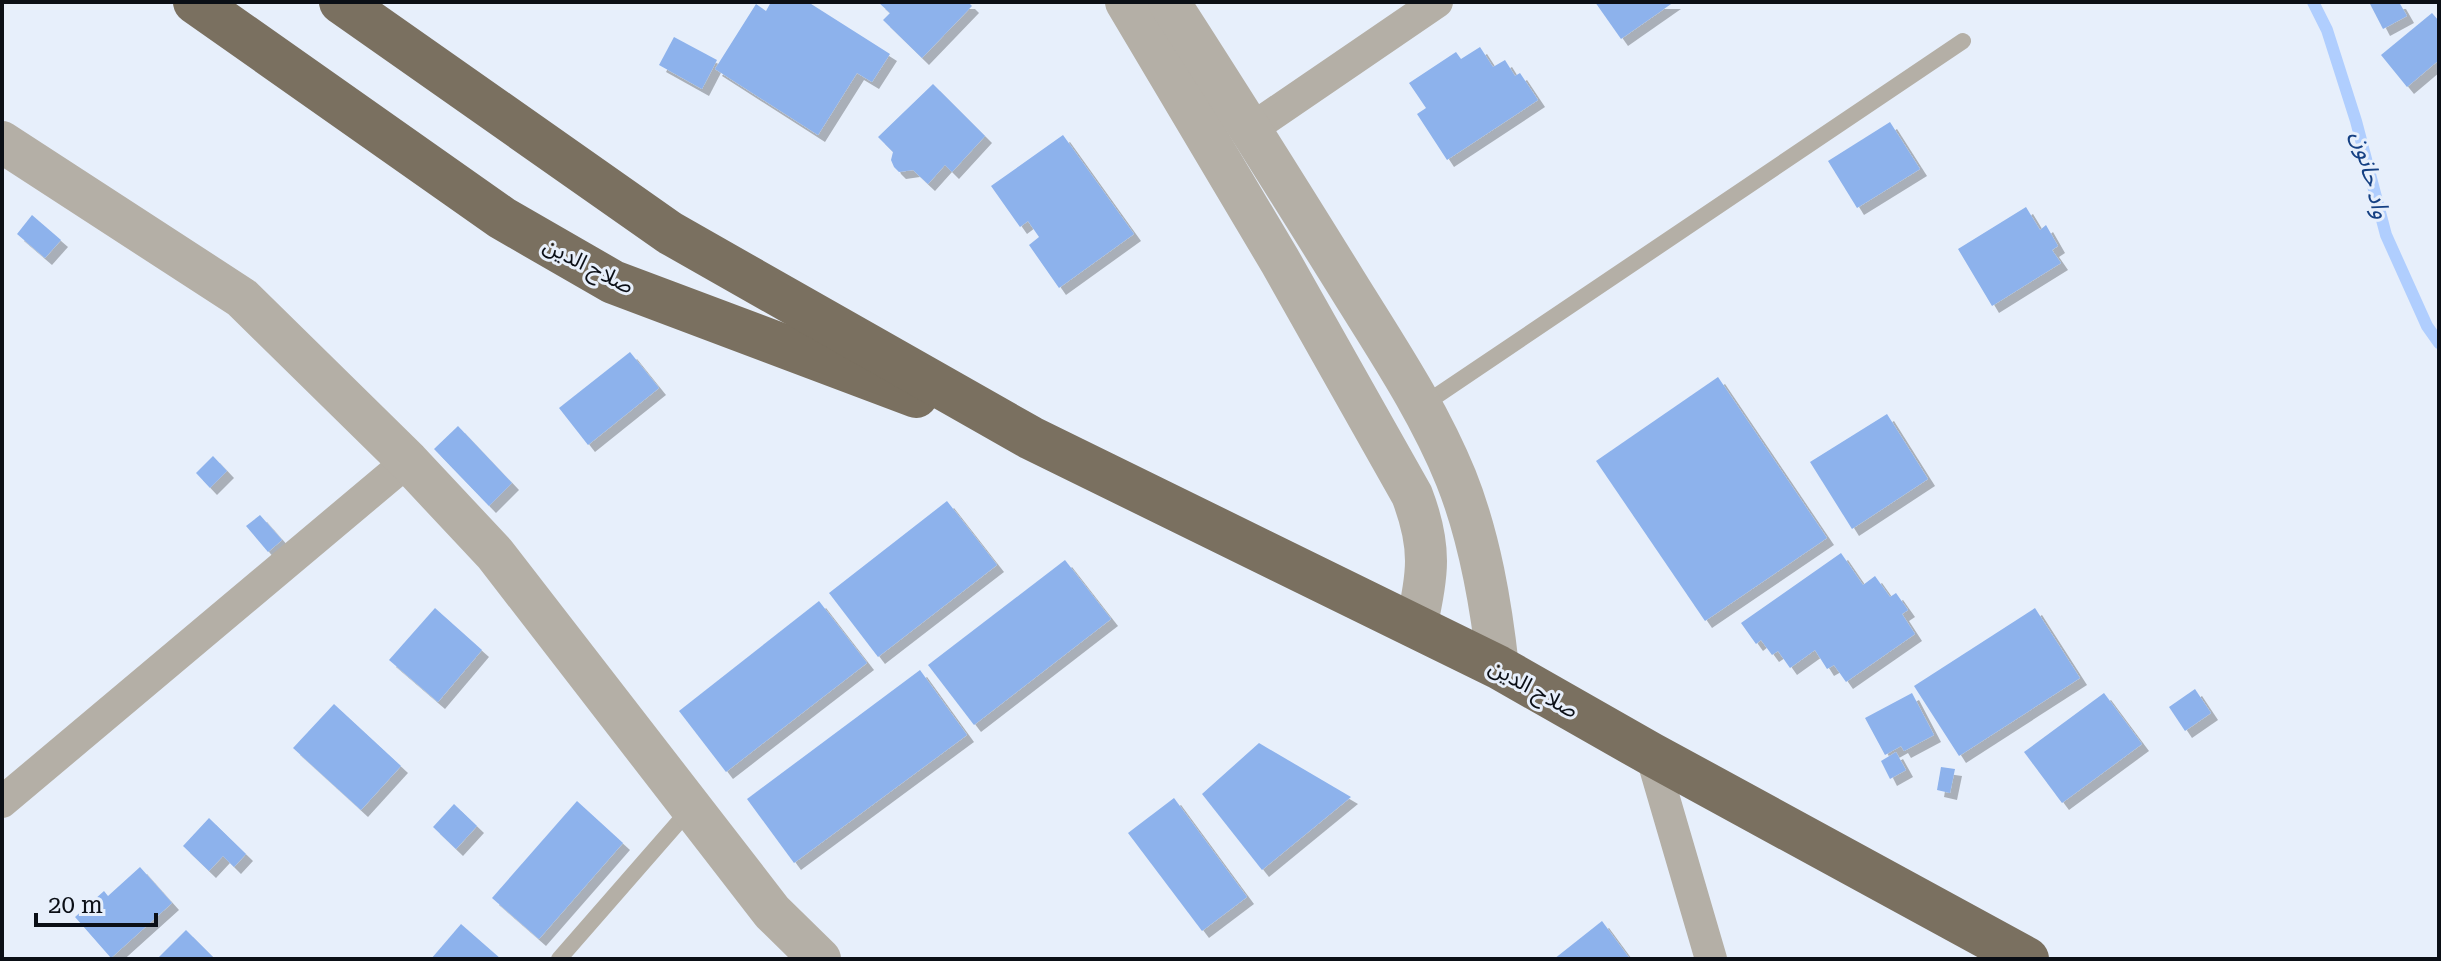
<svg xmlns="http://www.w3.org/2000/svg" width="2441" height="961" viewBox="0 0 2441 961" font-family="'Roboto Serif','Noto Sans Arabic',serif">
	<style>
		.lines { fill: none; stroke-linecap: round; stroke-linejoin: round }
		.stream { stroke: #b0cefe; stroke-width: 12 }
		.building { fill: #8db2ec; filter: url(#shadow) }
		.service { stroke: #b4afa6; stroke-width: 16 }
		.minor { stroke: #b4afa6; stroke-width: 32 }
		.tertiary { stroke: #b4afa6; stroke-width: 42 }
		.trunk { stroke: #7a7060; stroke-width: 44 }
		.labels { text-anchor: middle; stroke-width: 6; stroke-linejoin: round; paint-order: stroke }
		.street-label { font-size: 22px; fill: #0b0f16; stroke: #e7effb }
		.water-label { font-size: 24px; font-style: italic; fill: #154083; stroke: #e7effb }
	</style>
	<defs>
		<filter id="shadow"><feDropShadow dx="7" dy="7" stdDeviation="0" flood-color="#0004"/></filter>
	</defs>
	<rect width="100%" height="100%" fill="#e7effb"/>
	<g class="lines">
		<!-- stream -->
		<path class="stream" d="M2313 2 2327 30 2356 121 2386 235 2427 326 2439 343"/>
	</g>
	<!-- building -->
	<g class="building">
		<path d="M771 2H808L890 54 872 82 857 73 818 135 715 69 756 4 766 11Z"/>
		<path d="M878 2H968L972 6 922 58 883 20 890 13Z"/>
		<path d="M1595 2H1674L1621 39Z"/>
		<path d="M2369 2H2399L2407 16 2383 29Z"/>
		<path d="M2432 13 2439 21V60L2407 87 2381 55Z"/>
		<path d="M674 37 717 60 702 89 659 65Z"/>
		<path d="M1480 47 1493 67 1505 60 1515 76 1520 73 1538 100 1447 160 1417 114 1426 108 1409 83 1456 52 1461 59Z"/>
		<path d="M933 84 985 136 952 172 945 165 928 184 913 170 899 172 894 167 891 160 893 152 878 137Z"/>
		<path d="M1890 122 1920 169 1857 208 1828 161Z"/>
		<path d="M1063 135 1134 234 1059 288 1029 245 1039 237 1028 221 1020 227 991 186Z"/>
		<path d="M2026 207 2040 230 2046 225 2058 246 2052 250 2061 263 1992 306 1958 249Z"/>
		<path d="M32 215 61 240 45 258 17 234Z"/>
		<path d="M630 352 659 388 588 445 559 408Z"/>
		<path d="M1718 377 1827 538 1705 621 1596 461Z"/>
		<path d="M1887 414 1928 479 1852 529 1810 462Z"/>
		<path d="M458 426 512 483 489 506 434 449Z"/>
		<path d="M213 456 227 471 210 488 196 473Z"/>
		<path d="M947 501 997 565 878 657 829 593Z"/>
		<path d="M260 515 282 540 268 552 246 526Z"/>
		<path d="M1841 553 1863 585 1875 576 1890 597 1896 593 1908 610 1902 614 1915 634 1846 682 1834 665 1827 669 1815 650 1790 668 1778 651 1772 655 1761 640 1756 644 1741 623Z"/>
		<path d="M1065 560 1111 619 974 725 928 665Z"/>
		<path d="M819 601 867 663 726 772 679 711Z"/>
		<path d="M435 608 482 650 438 702 389 660Z"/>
		<path d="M2035 608 2080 678 1959 756 1914 686Z"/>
		<path d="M920 670 967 735 794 863 747 799Z"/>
		<path d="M2195 689 2211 713 2185 731 2169 707Z"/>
		<path d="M1912 693 1934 735 1904 751 1901 746 1885 755 1865 718Z"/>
		<path d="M2104 693 2142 744 2062 803 2024 752Z"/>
		<path d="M334 704 401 766 361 810 293 748Z"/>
		<path d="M1259 743 1351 797 1262 870 1202 794Z"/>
		<path d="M1896 752 1906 770 1890 779 1881 761Z"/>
		<path d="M1941 767 1955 769 1950 793 1937 790Z"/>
		<path d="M1174 798 1247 897 1202 931 1128 833Z"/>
		<path d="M577 801 623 843 539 939 492 898Z"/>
		<path d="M454 804 477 826 456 849 433 827Z"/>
		<path d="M209 818 246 854 234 867 223 856 209 871 183 846Z"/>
		<path d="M140 867 172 903 111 958 75 917 104 891 108 896Z"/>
		<path d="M1602 921 1630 959H1554Z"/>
		<path d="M461 924 501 959H431Z"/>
		<path d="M186 930 215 959H157Z"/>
	</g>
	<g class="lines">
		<!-- service -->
		<g class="service">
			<path d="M1423 405 1963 41"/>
			<path d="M559 959 690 809"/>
		</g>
		<!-- minor -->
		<g class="minor">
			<path d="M1251 129 1437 2"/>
			<path d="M1651 754 1711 959"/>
			<path d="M2 802 408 461"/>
		</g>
		<!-- tertiary -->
		<g class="tertiary">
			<path d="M1126 2 1280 261 1412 495C1432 547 1428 575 1416 627"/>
			<path d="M1169 2C1229 95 1288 189 1347 284 1386 347 1428 409 1456 478 1480 538 1491 604 1498 667"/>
			<path d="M2 142 242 298 408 461 495 554 772 912 820 959"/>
		</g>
		<!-- trunk -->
		<g class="trunk">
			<path d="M195 2 502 218 613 282 916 396"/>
			<path d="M341 2 670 233 1031 438 1498 667 1651 754 2027 959"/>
		</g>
	</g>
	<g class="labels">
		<!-- street labels -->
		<g class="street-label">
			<text transform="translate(589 265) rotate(27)" y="8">صلاح الدين</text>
			<text transform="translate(1534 688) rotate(29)" y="8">صلاح الدين</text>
		</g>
		<!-- water labels -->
		<g class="water-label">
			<text transform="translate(2371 175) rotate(75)" y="8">واد حانون</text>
		</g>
	</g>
	<!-- border -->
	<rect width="2441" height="961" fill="none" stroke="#0b0f16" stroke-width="8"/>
	<!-- scale -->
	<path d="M36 913v12h120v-12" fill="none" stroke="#0b0f16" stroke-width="4"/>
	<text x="48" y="913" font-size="24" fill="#0b0f16" stroke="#e7effb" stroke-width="6" paint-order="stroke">20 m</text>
</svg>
